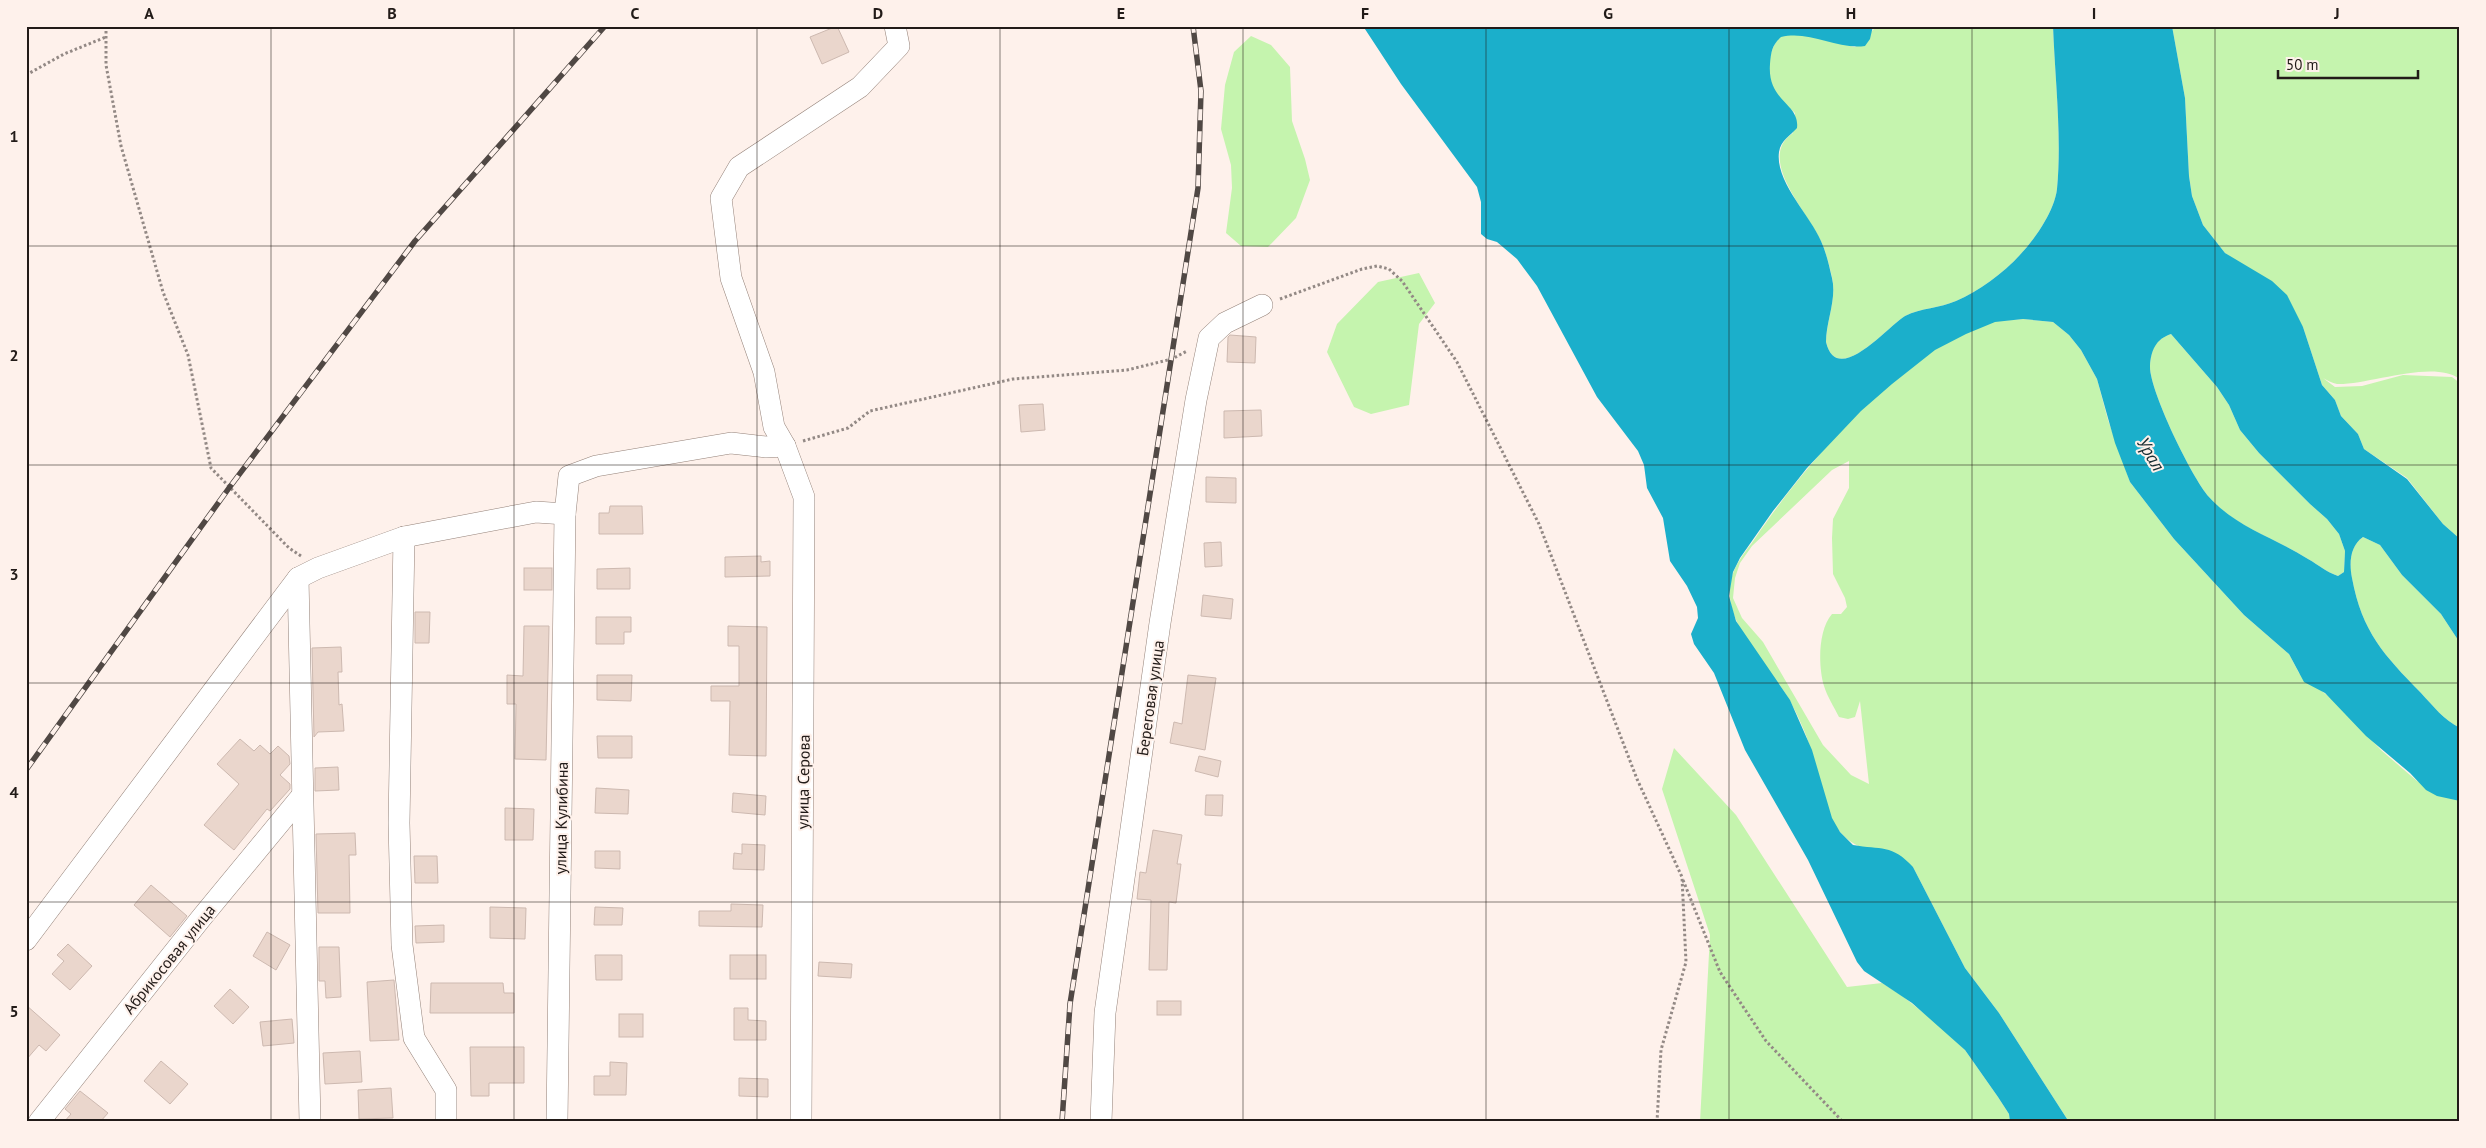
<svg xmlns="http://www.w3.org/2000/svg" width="2486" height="1148" font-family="'PT Sans',sans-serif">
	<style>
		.green { fill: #c5f4ae; fill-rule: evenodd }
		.water { fill: #1bafcb; fill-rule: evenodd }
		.building { fill: #ead6cc; stroke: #cdb9b0 }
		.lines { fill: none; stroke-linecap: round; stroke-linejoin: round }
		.minor-casing { stroke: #948279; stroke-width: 22 }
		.path { stroke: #938985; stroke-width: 3; stroke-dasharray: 2.5 2.5; stroke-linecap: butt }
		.minor { stroke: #fff; stroke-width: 21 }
		.rail-casing { stroke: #504844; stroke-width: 5.5 }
		.rail { stroke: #fef1eb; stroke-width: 4; stroke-dasharray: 11; stroke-linecap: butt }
		.grid { fill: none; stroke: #221b18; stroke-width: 1; stroke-opacity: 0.55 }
		.labels { text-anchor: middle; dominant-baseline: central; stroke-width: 4; stroke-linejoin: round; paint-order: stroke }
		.street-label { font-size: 16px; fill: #221b18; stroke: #fef1eb }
		.water-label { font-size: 18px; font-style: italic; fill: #182e33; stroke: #fef1eb }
		.neatline { fill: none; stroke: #221b18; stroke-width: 2 }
		.grid-label { font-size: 16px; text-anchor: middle; font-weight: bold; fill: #221b18 }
	</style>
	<rect width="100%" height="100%" fill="#fef1eb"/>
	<g class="green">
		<path d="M1873,26H2053C2055,78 2062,138 2057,189C2056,199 2050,213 2045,221C2026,255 1991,286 1956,301C1940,308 1921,308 1905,316C1888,326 1837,388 1826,342C1826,321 1837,299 1832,277C1829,265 1826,252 1821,241C1809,214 1755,158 1793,133L1795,113C1789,107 1782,102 1777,96C1765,79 1766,51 1781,36C1806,31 1831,41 1855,47L1874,29Z"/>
		<path d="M2172,26H2460V379C2433,359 2369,385 2337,384C2332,383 2327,380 2323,378L2335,387L2362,386L2403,375L2452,377L2460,383V539L2443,524L2407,478L2364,449L2358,434L2341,416L2335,400L2322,385L2303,327L2242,265L2225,253L2203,225L2192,196L2189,176L2185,98Z"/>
		<path d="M1251,36L1271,45L1290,67L1292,121L1305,159L1310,180L1296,218L1268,247L1241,246L1226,233L1232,188L1231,165L1221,129L1225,85L1234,52Z"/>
		<path d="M1419,273L1435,303L1419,324L1409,405L1371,414L1354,407L1327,352L1337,324L1378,282Z"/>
		<path d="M2023,319L2053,322L2069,335L2081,350L2097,379L2108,420L2130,482L2174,539L2244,615L2289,654L2299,673L2333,700L2382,751L2417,781L2460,801V1122H2069L1999,1013L1965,968L1913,867C1891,858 1855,850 1841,833C1822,811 1820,777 1811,750C1806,733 1798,716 1790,701C1771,667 1726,628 1730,587C1732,566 1745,553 1756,537C1800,472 1868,394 1933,350C1949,340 1979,325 1996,321C2005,320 2015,320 2023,319ZM1849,461V488L1833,519L1832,538L1833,574L1845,598L1847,607L1841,614H1832C1818,630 1818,666 1824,686C1827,696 1834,707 1839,717L1848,719L1855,717L1860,701L1869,784L1851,775L1823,745L1763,642L1742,618L1733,598L1735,578L1740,563L1752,546L1832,470Z"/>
		<path d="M2171,334L2217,387L2229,405L2240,430L2259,453L2310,504L2327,519L2339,534L2345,551L2344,572L2338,576C2326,572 2319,565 2308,559C2274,537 2236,528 2209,497C2192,478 2149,390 2150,366C2151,349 2156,339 2171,334Z"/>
		<path d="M2363,537L2380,545L2402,575L2441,614L2460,643V728C2443,719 2434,707 2421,693C2384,655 2362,632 2352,578C2349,563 2350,546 2363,537Z"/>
		<path d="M1674,748L1736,815L1847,987L1882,983L1901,995L1940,1026L1965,1050L1998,1097L2009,1114L2010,1122H1700L1710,935L1662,789Z"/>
	</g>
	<path class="water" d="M1363,26H1873L1870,39L1865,46C1837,50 1810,30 1781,37C1772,45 1771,52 1770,64C1767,102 1800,103 1797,128C1790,136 1781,140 1779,152C1775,182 1810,215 1821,241C1826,252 1829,265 1832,278C1837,299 1826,321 1826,342C1837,388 1888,326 1905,316C1921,308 1940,308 1956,301C1991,286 2026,255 2045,221C2050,213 2056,199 2057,189C2062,137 2055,79 2053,26H2172L2185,98L2189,176L2192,196L2203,225L2225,253L2272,281L2287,295L2303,327L2322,385L2335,400L2341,416L2358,434L2364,449L2407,479L2443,524L2460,539V643L2441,614L2402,575L2380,545L2363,537C2350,546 2349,563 2352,578C2362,632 2384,655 2421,693C2434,707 2443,719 2460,728V801L2437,796L2426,790L2410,773L2366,736L2325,693L2304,682L2289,654L2244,615L2174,539L2130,482L2115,443L2097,379L2081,350L2069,335L2053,322L2023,319L1995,322L1966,334L1935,350L1892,384L1861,411L1807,468L1773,511L1740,558L1733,572L1729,596L1736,621L1790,700L1812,750L1832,818L1840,832L1853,845C1881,850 1892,844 1913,867L1965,968L1999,1013L2069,1122H2010L2009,1114L1998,1097L1965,1050L1912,1003L1864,971L1857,962L1808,860L1745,750L1714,673L1694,644L1691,634L1698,618L1697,607L1687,586L1670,561L1663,518L1647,488L1644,465L1638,451L1597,397L1537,286L1517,259L1497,242L1487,239L1481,234V202L1477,187L1401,84ZM2171,334L2217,387L2229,405L2240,430L2259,453L2310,504L2327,519L2339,534L2345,551L2344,572L2338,576C2326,572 2319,565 2308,559C2274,537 2237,528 2209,497C2192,478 2149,390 2150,366C2151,350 2156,339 2171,334Z"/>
	<g class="building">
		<path d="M837,26L849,52L822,64L810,37Z"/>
		<path d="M1230,335L1256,337L1255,363L1227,362L1228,337Z"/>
		<path d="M1043,404L1045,430L1021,432L1019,405Z"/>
		<path d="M1261,410L1262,436L1224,438V411Z"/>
		<path d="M1206,477L1236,478V503L1206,502Z"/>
		<path d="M610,506H642L643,534H599V513H609Z"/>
		<path d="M1221,542L1222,566L1205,567L1204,543Z"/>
		<path d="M761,556V562L770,561V576L725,577V557Z"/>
		<rect x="524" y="568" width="28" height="22"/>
		<path d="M630,568V589H597V569Z"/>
		<path d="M1203,595L1233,599L1231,619L1201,616Z"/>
		<path d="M415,612H430L429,643H415Z"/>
		<path d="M596,617H631V632H624V644H596Z"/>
		<path d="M524,626H549L546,760L515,759L516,704H507V675L523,676Z"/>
		<path d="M728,626L767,627L766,756L729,755L730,701H711V686H739V646H728Z"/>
		<path d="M341,647L342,672H338L339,705L342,704L344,731L318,732L314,737L312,648Z"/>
		<path d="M597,675H632L631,701L597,700Z"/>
		<path d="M1188,675L1216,678L1205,750L1170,743L1174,722L1182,724Z"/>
		<path d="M597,736H632V758H598Z"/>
		<path d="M240,739L254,751L260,745L270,754L278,746L289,756L290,764L280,775L290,784V789L270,811L267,809L234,850L204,825L239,784L217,764Z"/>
		<path d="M1199,756L1221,761L1218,777L1195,771Z"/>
		<path d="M338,767L339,790L315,791V768Z"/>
		<path d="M596,788L629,790L628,814L595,813Z"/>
		<path d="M733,793L766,796L765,815L732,812Z"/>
		<path d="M1206,795H1223L1222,816L1205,815Z"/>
		<path d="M505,808L534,809L533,840H505Z"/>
		<path d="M1153,830L1182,835L1177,864H1181L1176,903L1169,902L1167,970H1149L1151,900L1137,899L1140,872L1146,873Z"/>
		<path d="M355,833L356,855H349L350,913H318L316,834Z"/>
		<path d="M742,844L765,845L764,870L733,869L734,853L742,854Z"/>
		<path d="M595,851H620V869L595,868Z"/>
		<path d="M414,856H437L438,883H415Z"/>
		<path d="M151,885L187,916L170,937L134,905Z"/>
		<path d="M731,904L763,905L762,927L699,926V911H731Z"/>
		<path d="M490,907L526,908L525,939L490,938Z"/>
		<path d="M595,907L623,908L622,925H594Z"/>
		<path d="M444,925V942L416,943L415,926Z"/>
		<path d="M267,932L290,945L276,970L253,956Z"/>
		<path d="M68,944L92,966L70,990L52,974L64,961L57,955Z"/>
		<path d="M319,947H339L341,997L326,998L325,981H319Z"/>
		<path d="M595,955H622V980H596Z"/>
		<rect x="730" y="955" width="36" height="24"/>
		<path d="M819,962L852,964L851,978L818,976Z"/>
		<path d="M394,980L399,1040L370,1041L367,982Z"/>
		<path d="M431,983H503L504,993H514V1013H430Z"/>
		<path d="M230,989L249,1007L233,1024L214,1006Z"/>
		<rect x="1157" y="1001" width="24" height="14"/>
		<path d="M26,1005L60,1035L46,1051L39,1045L26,1060Z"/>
		<path d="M734,1008H748V1020L766,1021V1040H734Z"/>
		<rect x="619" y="1014" width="24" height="23"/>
		<path d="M292,1019L294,1043L263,1046L260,1022Z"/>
		<path d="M470,1047H524V1083H489V1096H471Z"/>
		<path d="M360,1051L362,1082L325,1084L323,1053Z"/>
		<path d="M161,1061L188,1084L170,1104L144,1081Z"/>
		<path d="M610,1062L627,1063L626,1095H594V1076H610Z"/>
		<path d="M739,1078L768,1079V1097L739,1096Z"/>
		<path d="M391,1088L393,1118L359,1119L358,1090Z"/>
		<path d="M80,1091L108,1113L100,1122H64L71,1114L65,1109Z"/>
	</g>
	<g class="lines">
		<defs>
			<g id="minor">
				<path d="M404,537L399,823L402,945L414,1038L446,1090V1122"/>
				<path d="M298,578L310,1122"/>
				<path d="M26,940L298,578L318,568L404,537L536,512L565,514L569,476L596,466L731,443L766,447L785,446"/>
				<path d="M39,1122L202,917L301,797"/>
				<path d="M557,1122L565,514"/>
				<path d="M801,1122L804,497L785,446L774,427L764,372L731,278L721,198L739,167L860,87L899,46L895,26"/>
				<path d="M1101,1122L1105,1013L1160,623L1196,400L1209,338L1225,323L1262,305"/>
			</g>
		</defs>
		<use href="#minor" class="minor-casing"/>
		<g class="path">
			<path d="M106,26V65L121,146L163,292L188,355L211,468L289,548L301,556"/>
			<path d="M26,75L64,54L106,37"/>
			<path d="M1280,299L1362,269L1377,266L1389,269L1402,281L1457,362L1539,524L1637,779L1682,877L1686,962L1661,1050L1657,1122"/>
			<path d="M803,441L848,428L870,411L1013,379L1127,370L1172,359L1187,351"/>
			<path d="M1683,880L1720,972L1766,1041L1843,1122"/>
		</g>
		<use href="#minor" class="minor"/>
		<defs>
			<g id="rail">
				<path d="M26,770L229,488L415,241L605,26"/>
				<path d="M1062,1122L1070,1004L1198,188L1201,91L1193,26"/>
			</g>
		</defs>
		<use href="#rail" class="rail-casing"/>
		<use href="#rail" class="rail"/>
	</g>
	<path class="grid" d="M271,26V1122M514,26V1122M757,26V1122M1000,26V1122M1243,26V1122M1486,26V1122M1729,26V1122M1972,26V1122M2215,26V1122M26,246H2460M26,465H2460M26,683H2460M26,902H2460"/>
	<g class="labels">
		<g class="street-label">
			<text transform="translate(1150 698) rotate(-82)">Береговая улица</text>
			<text transform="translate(803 782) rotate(-89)">улица Серова</text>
			<text transform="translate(561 818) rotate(-89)">улица Кулибина</text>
			<text transform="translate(169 959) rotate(-51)">Абрикосовая улица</text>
		</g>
		<g class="water-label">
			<text transform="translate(2151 454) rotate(59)">Урал</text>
		</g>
	</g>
	<rect width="2486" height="1148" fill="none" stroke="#fef1eb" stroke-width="55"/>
	<path d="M2278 70v8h140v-8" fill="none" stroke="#221b18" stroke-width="2.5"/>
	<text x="2286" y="70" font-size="15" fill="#221b18" stroke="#fef1eb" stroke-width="4" paint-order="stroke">50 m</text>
	<rect x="28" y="28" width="2430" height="1092" class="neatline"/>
	<g class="grid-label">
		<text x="149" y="19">A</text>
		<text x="392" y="19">B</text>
		<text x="635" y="19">C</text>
		<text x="878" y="19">D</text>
		<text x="1121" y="19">E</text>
		<text x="1365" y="19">F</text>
		<text x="1608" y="19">G</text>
		<text x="1851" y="19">H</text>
		<text x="2094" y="19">I</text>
		<text x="2337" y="19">J</text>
		<text x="14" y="142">1</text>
		<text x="14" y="361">2</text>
		<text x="14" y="580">3</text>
		<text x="14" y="798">4</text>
		<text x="14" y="1017">5</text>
	</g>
</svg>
